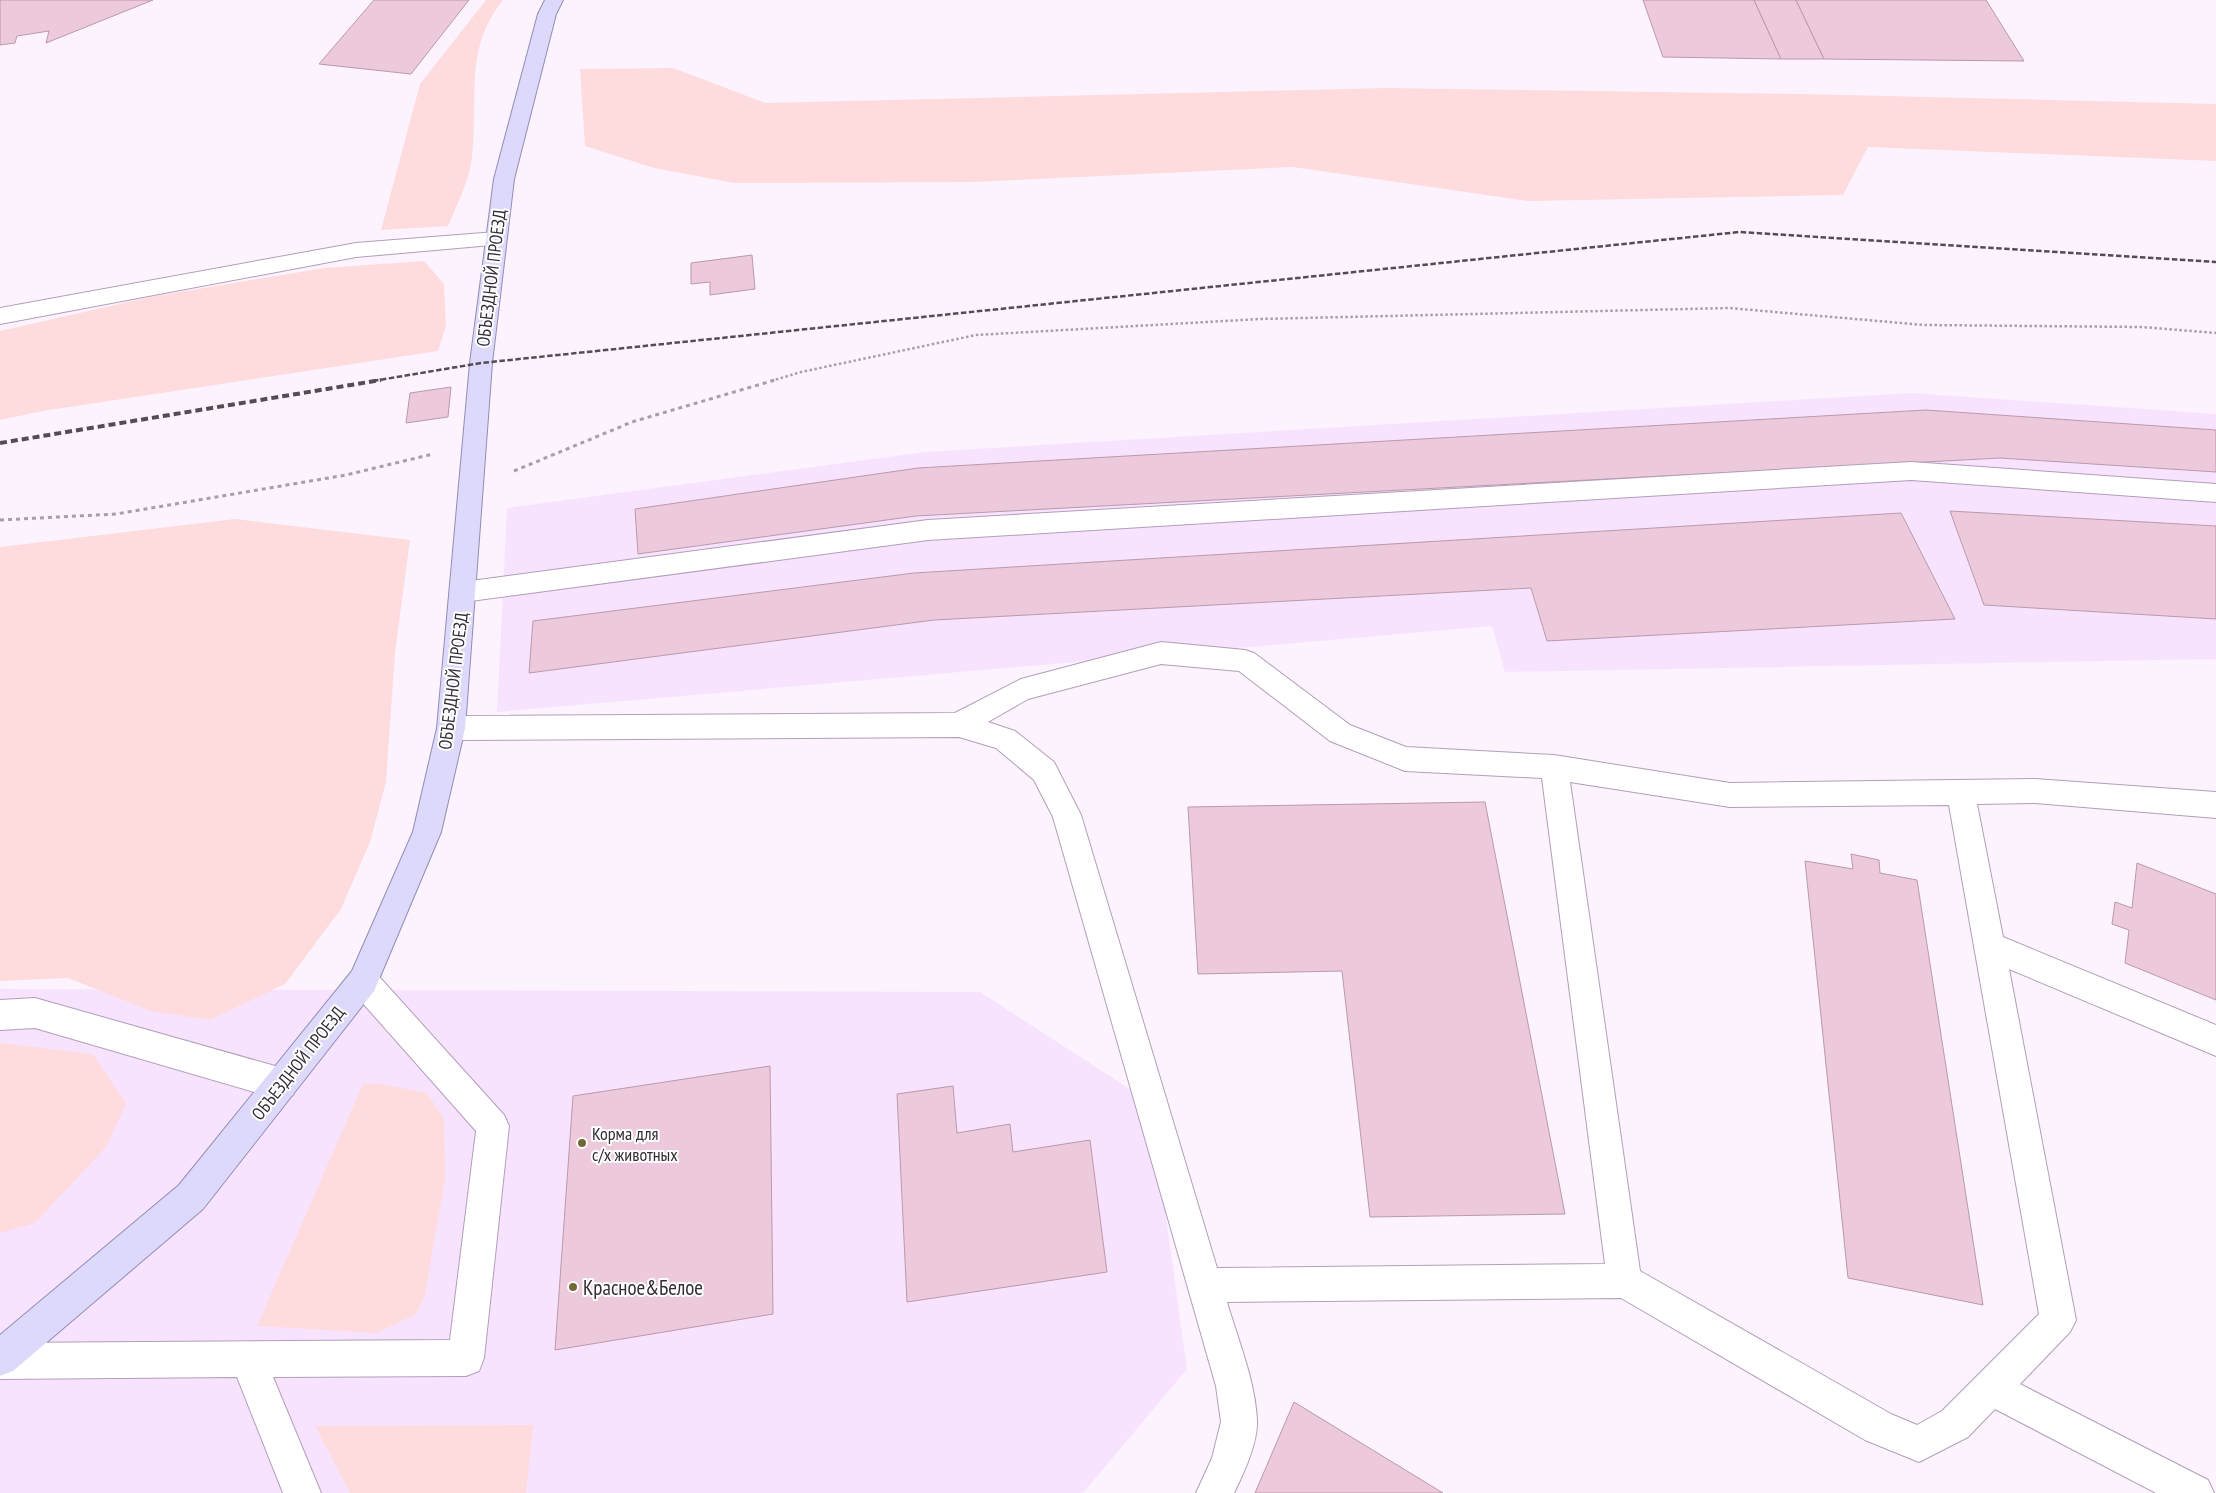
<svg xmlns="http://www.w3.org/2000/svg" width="2216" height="1493" font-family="'PT Sans Narrow',sans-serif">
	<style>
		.built { fill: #f8e3ff }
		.green { fill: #fedcde }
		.building { fill: #ecc9db; stroke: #ba99aa }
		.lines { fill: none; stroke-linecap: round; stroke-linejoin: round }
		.minor-casing { stroke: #b29eb9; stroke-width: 2 }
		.major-casing { stroke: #938cb4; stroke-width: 2 }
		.path-far1 { stroke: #a79eaa; stroke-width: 2.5; stroke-dasharray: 2.5 2.5; stroke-linecap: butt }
		.path { stroke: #a79eaa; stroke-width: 3; stroke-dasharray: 4 4; stroke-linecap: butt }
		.minor { fill: #fff; fill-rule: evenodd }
		.major { fill: #ddd9fa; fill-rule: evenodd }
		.rail-far1 { stroke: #534b56; stroke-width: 2.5; stroke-dasharray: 5.5 2.5; stroke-linecap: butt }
		.rail { stroke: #534b56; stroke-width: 4; stroke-dasharray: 7 4; stroke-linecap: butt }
		.poi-dot { fill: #736835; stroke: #fff; stroke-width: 2 }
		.labels { text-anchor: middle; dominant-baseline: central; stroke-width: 4; stroke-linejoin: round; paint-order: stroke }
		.street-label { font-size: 18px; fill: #342c37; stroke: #fff }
		.poi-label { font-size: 18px; fill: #342c37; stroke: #fff; text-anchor: start }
		.near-poi-label { font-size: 21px; fill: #342c37; stroke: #fff; text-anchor: start }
	</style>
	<rect width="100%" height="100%" fill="#fcf3ff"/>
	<g class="built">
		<path d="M1911,393L2216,414V659L1505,672L1492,626L497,712L507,508L925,452Z"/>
		<path d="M0,989L980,992L1150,1102L1187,1369L1083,1493H0Z"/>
	</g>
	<g class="green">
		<path d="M486,0H503C463,50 479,99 472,158C469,180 457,205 448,226L381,230L420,84Z"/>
		<path d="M673,68L765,103L1386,88L1802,94L2216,104V161L1868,147L1843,195L1528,201L1293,167L973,182L734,183L654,168L585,146L580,69Z"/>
		<path d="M424,261L444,284L446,326L438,351L43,411L0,420V331L150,297L324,268Z"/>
		<path d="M235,519L410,540L395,653L386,782L370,842L341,909L285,984L210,1020L151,1011L68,978L0,981V547Z"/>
		<path d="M0,1043L93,1054L126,1104L106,1147L35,1223L0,1233Z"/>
		<path d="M363,1084H381L427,1093L444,1119L445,1179L425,1295L416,1314L377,1333L257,1326Z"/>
		<path d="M533,1425L526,1493H350L315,1426Z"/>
	</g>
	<g class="building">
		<path d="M0,0H153L46,43L49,31L17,36L15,43L0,45Z"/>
		<path d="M374,0H469L411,74L319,64Z"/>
		<path d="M1643,0H1754L1781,59L1663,57Z"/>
		<path d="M1754,0H1796L1824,59H1781Z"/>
		<path d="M1796,0H1986L2024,61L1824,59Z"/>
		<path d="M752,255L755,289L710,295V282L691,284V263Z"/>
		<path d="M451,387L448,417L406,423L410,393Z"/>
		<path d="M1926,410L2216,430V472L2000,458L916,516L638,554L635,509L918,468Z"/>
		<path d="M1950,511L2216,526V619L1984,605Z"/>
		<path d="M1901,513L1955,619L1547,641L1531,588L934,620L529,673L533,621L914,573Z"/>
		<path d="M1485,802L1565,1214L1370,1217L1342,971L1198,974L1188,807Z"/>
		<path d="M1851,854L1879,860L1880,873L1917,880L1983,1305L1848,1278L1805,861L1853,869Z"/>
		<path d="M2137,863L2216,894V1000L2125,963L2129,930L2112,924L2115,902L2132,908Z"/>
		<path d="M770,1066L773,1314L555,1350L573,1096Z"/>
		<path d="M953,1086L957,1133L1010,1124L1013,1152L1090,1140L1107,1272L907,1302L897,1094Z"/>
		<path d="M1294,1402L1443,1493H1255Z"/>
	</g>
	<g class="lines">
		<defs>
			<g id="minor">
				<path d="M496,232L503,234L506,239L503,244L356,257L0,324V308L356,243Z"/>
				<path d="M1911,462L2216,484V502L1911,480L928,540L463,602L454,599L450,592L454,585L463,582L928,520Z"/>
				<path d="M1161,642L1245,650L1254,653L1350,725L1406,747L1554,755L1730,783L2035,779L2216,792V818L2035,803L1977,804L2003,937L2216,1025V1056L2009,969L2076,1320L2070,1332L2020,1384L2208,1480L2214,1493H2156L1995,1409L1968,1437L1919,1462L1865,1440L1621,1298L1227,1302C1238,1340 1255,1380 1257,1420C1258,1443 1244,1473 1234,1493H1196L1212,1458L1221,1422L1216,1386L1053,817L1034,780L996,748L959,737L451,740L441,736L437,728L441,720L451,716L955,713L1021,679ZM1161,664L1239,671L1330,741L1405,771L1542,778L1605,1264L1217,1268L1081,815L1054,762L1015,731L988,722L1028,699ZM1570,782L1730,807L1949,805L2039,1314L1942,1411L1917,1425L1891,1414L1640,1271Z"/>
				<path d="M363,966L374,971L504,1115L509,1126L484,1358L479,1371L466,1376L273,1377L321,1493H283L237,1377L0,1379V1343L450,1340L476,1131L352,991L348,981L352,971Z"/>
				<path d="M35,998L282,1068L293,1073L298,1084L293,1095L282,1100L35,1028L0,1030V1000Z"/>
			</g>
			<path id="major" d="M545,0H563L556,14L514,179L492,363L465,728L441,832L374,991L203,1209L13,1371L0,1376V1335L179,1185L352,971L413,832L437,728L470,363L494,179L538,14Z"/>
		</defs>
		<use href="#minor" class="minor-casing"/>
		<use href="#major" class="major-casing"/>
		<path class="path-far1" d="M771,381L801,372L976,335L1260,319L1729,308L1924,325L2142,327L2216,333"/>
		<g class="path">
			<path d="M514,471L632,422L775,380"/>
			<path d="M0,520L116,514L346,475L433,454"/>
		</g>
		<use href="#minor" class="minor"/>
		<use href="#major" class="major"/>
		<path class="rail-far1" d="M373,381L481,363L1739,232L2216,262"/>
		<path class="rail" d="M0,443L381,380"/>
	</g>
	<g class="poi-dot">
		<circle cx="582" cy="1143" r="5"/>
		<circle cx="573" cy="1287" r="5"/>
	</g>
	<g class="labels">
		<g class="street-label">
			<text transform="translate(491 278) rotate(-83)">ОБЪЕЗДНОЙ ПРОЕЗД</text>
			<text transform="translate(453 681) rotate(-83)">ОБЪЕЗДНОЙ ПРОЕЗД</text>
			<text transform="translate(298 1063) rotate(-52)">ОБЪЕЗДНОЙ ПРОЕЗД</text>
		</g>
		<g class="poi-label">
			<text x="592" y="1133">Корма для<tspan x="592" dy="21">с/х животных</tspan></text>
		</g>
		<g class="near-poi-label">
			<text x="583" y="1287">Красное&amp;Белое</text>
		</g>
	</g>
</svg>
